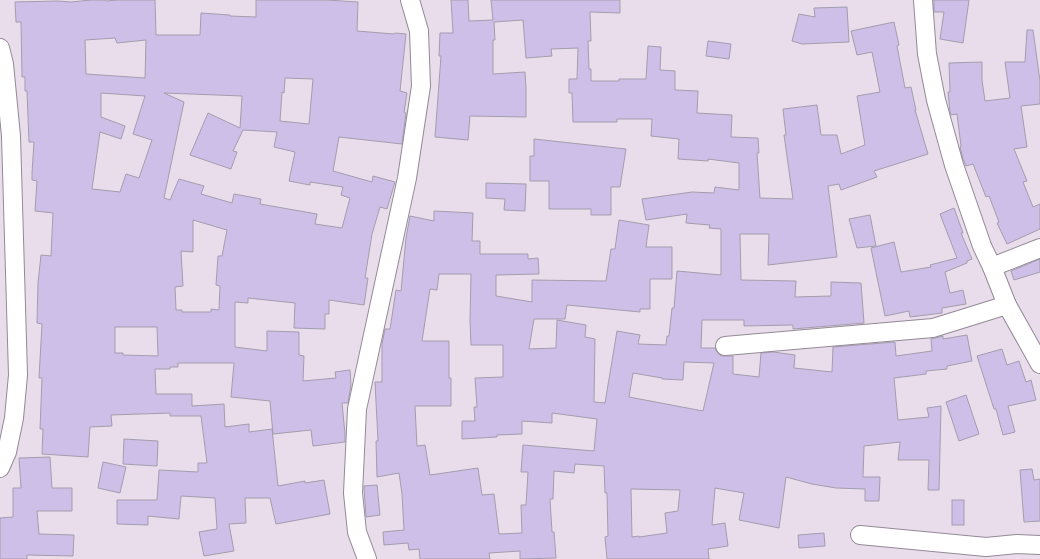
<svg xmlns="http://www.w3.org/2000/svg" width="1040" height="559" font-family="Montserrat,sans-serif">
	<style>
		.building { fill: #cebfe8; stroke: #a39dad; fill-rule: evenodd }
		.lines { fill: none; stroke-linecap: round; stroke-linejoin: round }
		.minor-casing { stroke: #948997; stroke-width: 20 }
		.minor { stroke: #fff; stroke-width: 18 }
	</style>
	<rect width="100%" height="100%" fill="#e9ddec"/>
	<g class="building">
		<path d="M91,0H105L106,1L118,0H155L156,35H200L201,13L230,15V16L256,17V0H327L358,2L357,31L394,34L395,33L406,34L400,91L407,93L404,112L406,113L402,144L339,137L333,171L372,182L373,176L395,182L387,209L380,207L372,234L365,278H368L364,305L329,300V314H325V329L294,328L295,303L248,298V303L235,302V347L267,351V331L299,332V355L304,356L303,381L336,378L335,372L350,370L351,385L348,403H342L345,434V442L313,446L311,430L273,434L270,401L231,397L234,363H178V367H170V369H155L156,394H192V406L224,404L225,427L249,424V432L272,429L278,486L305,481V483L324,480L330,514L276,524L270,498H245L246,523L229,524L234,551L204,556L199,532L217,529L215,498L181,496L179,519L148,516V525L117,524V500H157L159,470L198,472V463H207L201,416H170V413L111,415L112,426L90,427L88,457L42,454L43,429H40L42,378H39L42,324L37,323L38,283L41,255L51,256L53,213L35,211L37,181L32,180V173L34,142H29L27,91H25V77H22L21,22H16L15,2L58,1L71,2ZM115,38L117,43L146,40L145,78L86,74L85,40ZM285,78L313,79L309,124L280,121L282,92L284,93ZM101,93L145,96L133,134L152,140L139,178L126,174L120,192L92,189L100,132L121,139L125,126L101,117ZM164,93L242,96L240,128L208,113L190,155L231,169L237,152L233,151L243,130L277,132L274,147L295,152L289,181L310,185V182L343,187L341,195L350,198L342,228L315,224L317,214L260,204L261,199L234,194L232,203L201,194L204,186L179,179L170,200L164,198L184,102ZM193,220L227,230L222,256H218L216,285L220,286L219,310L211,309V312H182V310H176L175,287L183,286L181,251L193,252ZM115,327H157L158,356L123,355V353H115Z"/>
		<path d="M451,0H468L469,21L493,20L491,0H620V13L590,12L591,41H588L589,69H591V81H619V79H646L648,46L661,47L660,70L675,71V90L698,91L697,113L732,115L731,137L758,138L759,153H757L760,198L793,199L784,135H786L783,109L817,105L821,135H837L841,154L865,145L857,96L880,92L872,52L857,55L851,31L894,22L899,45L897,46L905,88L911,87L916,110H915L928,154L874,171L877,177L841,190L839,184L828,186L837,257L768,265L769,234H740L741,280L796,281L795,297L831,296V282L861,283L864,323L793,329V325L744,326V320H702L701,348H715L717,352L721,356H733V374L759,377L761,353L773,352L795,355L794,368L832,372L833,347L895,342L896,356L932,351L931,339L943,336V339L967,335L972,361L947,366V369L926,371V374L894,378L898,420L929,417L927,408L941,406L939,490H928L929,460H898L900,442L864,446L863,477H880L879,501H865V489L836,488L812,484L786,477L779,528L739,520L744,493L715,488L712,525L725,523L728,546L708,549L709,559H607L605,537L608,536L607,493H605L604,466L575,464L574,473L554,471L553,499H550L552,532H554L556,558L520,559V551L489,553L490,559H420L419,549L409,550L408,543L384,545L383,532L404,530L402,494L399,473L377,477L376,441H378L375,382H382V344L385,329H390L396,290L401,291L406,238L410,216L434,221V211L473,213L472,241H480V254H528V259L538,258L539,274L496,275V296L532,302V280L606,281L611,249H615L619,220L649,225L646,247H672V279H650V309H640V312L567,305L565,319H534L529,349L556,348L557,320L586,325L585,337L595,339L594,402L605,403L617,331L640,335L638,344L666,345L667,336H669L672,308H674L677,271L721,275V229L709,228L710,225L686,223L687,214L646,220L642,199L692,192L714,193L715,187L739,190V163L708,159V161L678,159L679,139L651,136L652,119H617V122H573L572,93H569V79H577L578,48L551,49L552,56L526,58L523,20L494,22L495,40H493V74L525,72L526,88V117L470,116L468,140L435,137L441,56H439L440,33H453ZM439,274H471L470,321L471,345H503V377L475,378L477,407H474L475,421H462V439L497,437V435L522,434V421L552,423V413L597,419L594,451L523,445L521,472H528L526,505H521L522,533L499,534L494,494L482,495L478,468L430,475L425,445L417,446L415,406H451V378H449V341H422L430,289L437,290ZM684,362L714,363L703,411L629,397L633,373L662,378V379L683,380ZM631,489L680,490L678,511L665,513L667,533L639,537V536L632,537Z"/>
		<path d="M934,0H969L963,43L940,39L944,12H934Z"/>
		<path d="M847,7L849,42L802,44L792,41L799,14L815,17L814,8Z"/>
		<path d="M1027,30H1033L1040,81V104L1021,106L1027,147L1014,149L1027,181L1023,182L1033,207L1040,204V229L1007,244L997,223L999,222L989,196L986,197L973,164L966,166L963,159L960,147L961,146L957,114L951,115L950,112L948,92H950L949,63L982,62V80L985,101L1010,98L1005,62H1025Z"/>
		<path d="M708,41L731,44L729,59L706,56Z"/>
		<path d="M534,139L626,149L620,187H611V215H591V209H549V181H530V156H534Z"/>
		<path d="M486,183L526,184L525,211L504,210L505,199L486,198Z"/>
		<path d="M954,208L963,233H961L972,259L967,261V263L945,272L950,293L963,290L966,304L942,308V313L910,317L909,311L885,316L871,248L894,242L901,272L931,267L930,265L957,258L940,214Z"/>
		<path d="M870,215L876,246L857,248L849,219Z"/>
		<path d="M1040,259V272L1014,280L1011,271Z"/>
		<path d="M1002,349L1007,365L1019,361L1026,382L1031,380L1036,400L1008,406L1015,432L1003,435L996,409H994L977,356Z"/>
		<path d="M966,395L979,434L959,441L946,402Z"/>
		<path d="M124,439L158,441L157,466L123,464Z"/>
		<path d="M50,457L52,488H72V511H37L39,534L74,535L73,556L27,555V559H0V518L13,517V488H21L19,458Z"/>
		<path d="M103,462L126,467L120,493L98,488Z"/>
		<path d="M1032,469L1034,480L1040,479V521L1024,522L1020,470Z"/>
		<path d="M377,485L380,515L366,517L364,486Z"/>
		<rect x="952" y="500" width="12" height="25"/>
		<path d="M824,533L825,546L799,548L798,535Z"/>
	</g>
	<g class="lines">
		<defs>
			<g id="minor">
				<path d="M923,0L927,54L936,100L954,165L982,246L992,267L1007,305L1040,364"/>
				<path d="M0,48L4,64L11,136L18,375L14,418L7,452L0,468"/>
				<path d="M992,267L1040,248"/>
				<path d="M725,346L933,328L1007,305"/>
				<path d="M860,535L986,547L1017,544L1040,545"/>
				<path d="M367,559L357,532L353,493L357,409L407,178L421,86L419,31L410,0"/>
			</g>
		</defs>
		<use href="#minor" class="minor-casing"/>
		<use href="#minor" class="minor"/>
	</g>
</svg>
